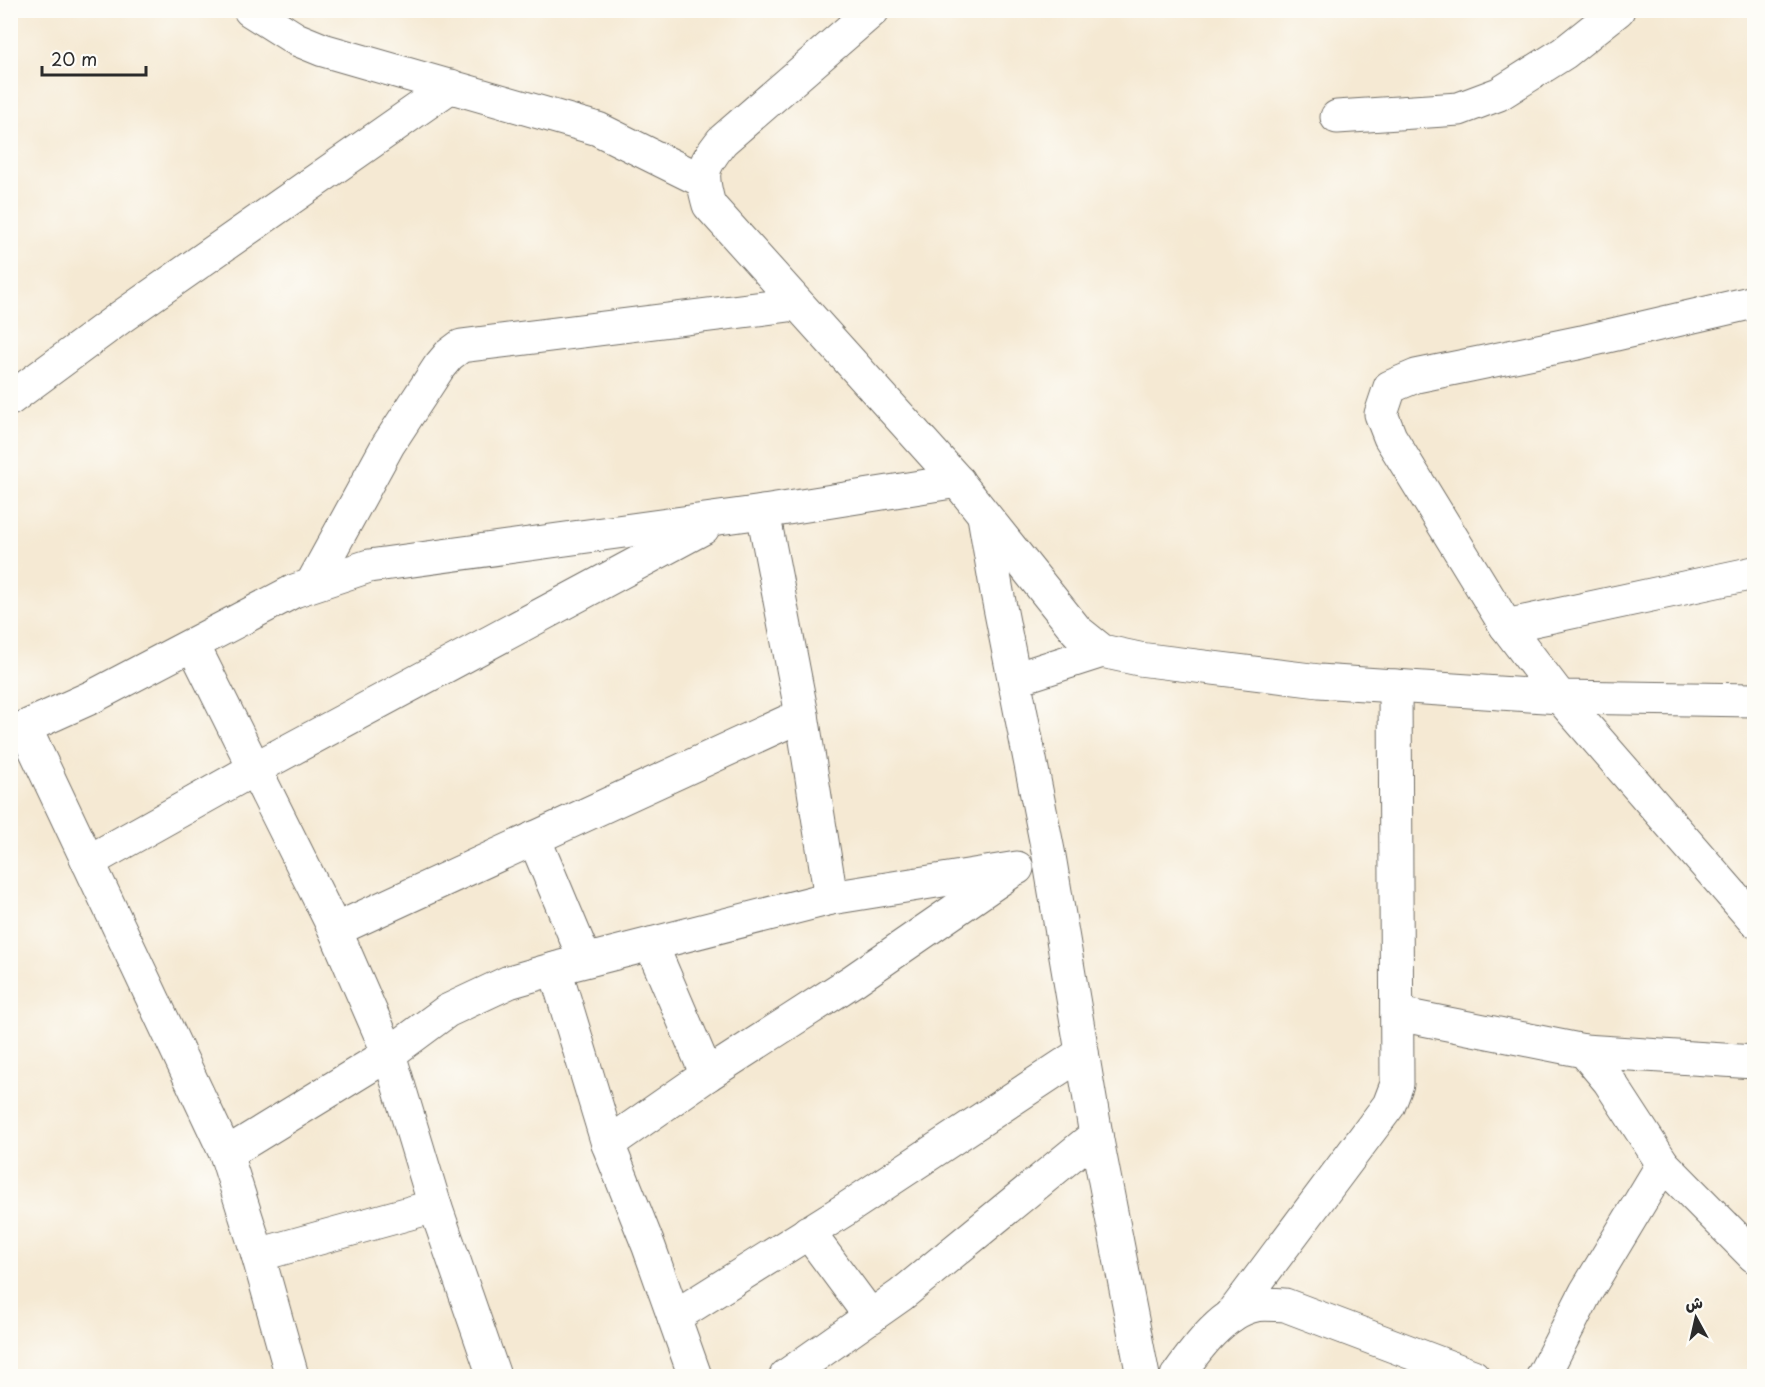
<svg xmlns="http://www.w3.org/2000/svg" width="1765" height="1387" font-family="'Playpen Sans','Playpen Sans Arabic',sans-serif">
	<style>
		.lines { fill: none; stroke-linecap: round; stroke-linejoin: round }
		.street-casing { stroke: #726e66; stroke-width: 35 }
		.street { stroke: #fff; stroke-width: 33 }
	</style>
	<rect width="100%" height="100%" fill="#fdfcf7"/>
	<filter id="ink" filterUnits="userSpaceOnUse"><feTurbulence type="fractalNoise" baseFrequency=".0167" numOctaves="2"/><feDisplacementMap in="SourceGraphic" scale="12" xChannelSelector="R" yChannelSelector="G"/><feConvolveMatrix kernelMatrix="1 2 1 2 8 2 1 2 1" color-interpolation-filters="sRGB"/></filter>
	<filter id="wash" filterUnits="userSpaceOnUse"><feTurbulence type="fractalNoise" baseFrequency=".008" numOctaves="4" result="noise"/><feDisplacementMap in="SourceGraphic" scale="24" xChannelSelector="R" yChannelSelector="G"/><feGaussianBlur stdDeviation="1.35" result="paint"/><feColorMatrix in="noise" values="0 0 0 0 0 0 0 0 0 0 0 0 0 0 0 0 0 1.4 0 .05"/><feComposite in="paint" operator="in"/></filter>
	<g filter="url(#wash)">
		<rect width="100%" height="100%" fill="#f5e9d3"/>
	</g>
	<g filter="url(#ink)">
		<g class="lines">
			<defs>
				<g id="street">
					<path d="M250,10L296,39L323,50L598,129L703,181"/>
					<path d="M873,10L722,141C701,168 700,172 709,205L954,477L1077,631L1102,651L1139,659L1319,681L1560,697L1754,700"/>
					<path d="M1337,117L1459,109L1499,94L1564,53L1618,10"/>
					<path d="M1754,302L1582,342L1416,376L1390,387L1381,414L1390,437L1506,626L1560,697L1754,920"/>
					<path d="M10,399L121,317L451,86"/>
					<path d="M763,512L802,715L831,898"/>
					<path d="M312,584L388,445L439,367L449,355L461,346L797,304"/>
					<path d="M1506,626L1754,573"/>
					<path d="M193,645L335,930L389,1054L435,1206L494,1376"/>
					<path d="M1015,679L1102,651"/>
					<path d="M25,728L226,1154L258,1255L292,1376"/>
					<path d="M10,734L92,697L294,591L369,566L763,512L958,481"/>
					<path d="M534,838L585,960"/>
					<path d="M88,862L254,769L703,528"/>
					<path d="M335,930L802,715"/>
					<path d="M651,944L707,1075"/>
					<path d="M555,969L608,1144L649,1247L695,1376"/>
					<path d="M1398,1014L1584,1051L1609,1081L1663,1164L1754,1256"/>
					<path d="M1584,1051L1754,1062"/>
					<path d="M1096,1135L1143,1376"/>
					<path d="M608,1144L707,1075L854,980L1009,873"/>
					<path d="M226,1154L389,1054L447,1011L509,982L561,967L831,898L1017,868"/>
					<path d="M808,1232L871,1317"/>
					<path d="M258,1255L435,1206"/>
					<path d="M1231,1316L1389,1105L1397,1084L1395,686"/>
					<path d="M674,1317L846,1209L1082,1053"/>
					<path d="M786,1376L901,1295L1096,1135L1049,856L997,592L984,516"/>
					<path d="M1177,1376C1195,1351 1223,1311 1256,1305C1265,1303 1276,1305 1285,1305L1473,1376"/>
					<path d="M1543,1376L1586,1292L1663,1164"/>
				</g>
			</defs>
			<use href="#street" class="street-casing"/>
			<use href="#street" class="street"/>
		</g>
	</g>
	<rect width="1765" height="1387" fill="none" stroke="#fdfcf7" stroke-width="36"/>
	<g transform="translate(1696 1318) rotate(352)" stroke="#fdfcf7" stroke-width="4.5" paint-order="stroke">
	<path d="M0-4.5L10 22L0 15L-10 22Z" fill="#2b2b2b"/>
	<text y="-9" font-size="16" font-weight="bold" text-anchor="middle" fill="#2b2b2b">ش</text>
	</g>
	<path d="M42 66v9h104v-9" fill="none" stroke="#2b2b2b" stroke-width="3"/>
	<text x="51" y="66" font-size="18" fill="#2b2b2b" stroke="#fdfcf7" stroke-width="4.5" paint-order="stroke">20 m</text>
</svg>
